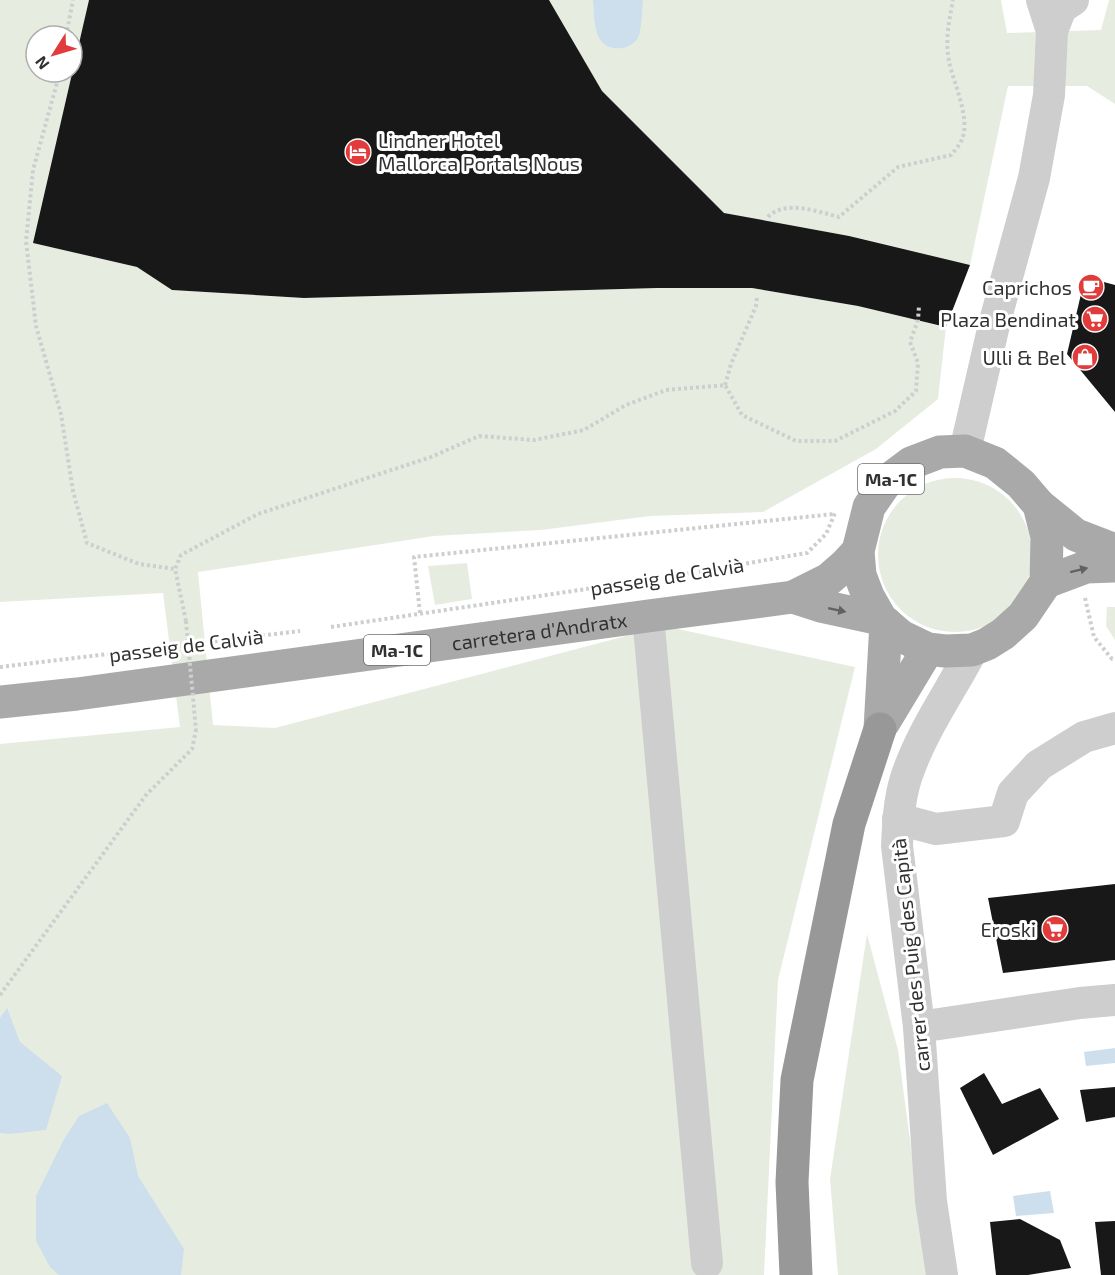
<svg xmlns="http://www.w3.org/2000/svg" width="1115" height="1275" font-family="'Exo 2',sans-serif">
	<style>
		.green { fill: #e6ede0; fill-rule: evenodd }
		.water { fill: #cddeec }
		.building { fill: #181818 }
		.lines { fill: none; stroke-linecap: round; stroke-linejoin: round }
		.path { stroke: #cecece; stroke-width: 4; stroke-dasharray: 3 3; stroke-linecap: butt }
		.minor { stroke: #cecece; stroke-width: 32 }
		.major { stroke: #a9a9a9; stroke-width: 33 }
		.highway { stroke: #989898; stroke-width: 33 }
		.path-bridge { stroke: #cecece; stroke-width: 4; stroke-dasharray: 3 3; stroke-linecap: butt }
		.oneway { fill: #616161 }
		.labels { text-anchor: middle; dominant-baseline: central; stroke-width: 6; stroke-linejoin: round; paint-order: stroke }
		.shield { fill: #fff; stroke: #6f6f6f; stroke-width: 1.5 }
		.shield-label { font-size: 18px; font-weight: bold; fill: #313131 }
		.poi-label { font-size: 20px; fill: #313131; stroke: #fff; text-anchor: end }
		.street-label { font-size: 20px; fill: #313131; stroke: #fff }
	</style>
	<rect width="100%" height="100%" fill="#fff"/>
	<g class="green">
		<path d="M0,0H89L34,243L137,267L172,290L304,298L657,288H752L858,306L946,327L938,399L876,449L763,512L650,516L541,530L434,536L198,572L213,725L275,728L664,626L855,667L778,980L764,1275H0V744L180,727L163,593L0,602ZM36,36H72V72H36Z"/>
		<path d="M549,0H1001L1007,33L1101,30L1109,0H1115V104L1087,86H1008L970,265L724,213L602,91Z"/>
		<circle cx="955" cy="555" r="77"/>
		<path d="M467,563L472,599L435,605L428,566Z"/>
		<path d="M1107,607H1115V640L1106,626Z"/>
		<path d="M867,934L898,1050L928,1275H838L830,1179Z"/>
	</g>
	<g class="water">
		<path d="M593,0H643C642,9 642,30 638,38C635,43 628,47 623,48C592,52 595,21 593,0Z"/>
		<path d="M7,1008L20,1042L62,1076L46,1130L10,1134L0,1133V1018Z"/>
		<path d="M1115,1048V1063L1086,1066L1084,1052Z"/>
		<path d="M107,1103L130,1138L138,1176L184,1249L181,1275H59L50,1267L36,1241V1196L63,1141L79,1116Z"/>
		<path d="M1050,1191L1054,1213L1016,1216L1013,1196Z"/>
	</g>
	<g class="building">
		<path d="M89,0H549L602,91L724,213L849,236L970,265L946,327L858,306L752,288H657L304,298L172,290L137,267L33,243Z"/>
		<path d="M1085,277L1115,285V412L1067,354Z"/>
		<path d="M1115,884V960L1003,973L988,898Z"/>
		<path d="M984,1073L1002,1104L1040,1088L1059,1119L993,1155L960,1088Z"/>
		<path d="M1115,1087V1117L1086,1122L1080,1090Z"/>
		<path d="M1020,1219L1060,1240L1071,1268L1028,1275H996L990,1222Z"/>
		<path d="M1115,1221V1275H1101L1095,1222Z"/>
	</g>
	<g class="lines">
		<g class="path">
			<path d="M66,36L73,0"/>
			<path d="M60,72L33,170L26,241L36,326L61,414L73,491L87,543L139,564L175,569"/>
			<path d="M768,217C785,199 819,212 839,217L898,167L951,155C955,150 960,145 962,139C971,119 953,82 949,61C945,40 949,21 953,0"/>
			<path d="M725,385L731,364L756,306L757,298"/>
			<path d="M1085,598L1094,637L1112,659H1115"/>
			<path d="M420,613L414,557L834,514"/>
			<path d="M186,621L175,569L181,555L258,514L431,457L479,436L534,440L584,430L626,405L666,390L725,385L742,415L796,441H835L895,411L916,391L918,363L910,342L918,320L919,306"/>
			<path d="M331,627L667,577L807,553L826,534L835,513"/>
			<path d="M0,667L300,631"/>
			<path d="M0,995L146,795L192,749L196,730"/>
		</g>
		<g class="minor">
			<path d="M1052,31L1061,8L1073,0"/>
			<path d="M965,451L994,325L1034,178L1049,95L1052,31L1042,0"/>
			<path d="M648,616L707,1263"/>
			<path d="M898,819L936,829L1004,821L1013,793L1039,765L1084,737L1115,728"/>
			<path d="M919,1027L1080,1003L1115,1000"/>
			<path d="M942,1275L931,1201L919,1027L897,846C898,824 899,800 906,778C921,732 950,692 972,650"/>
		</g>
		<g class="major">
			<path d="M965,451L995,463L1021,484L1039,505L1047,537L1046,582L1023,616L1003,634L987,644L972,650L945,651L928,649L901,636L881,619L868,596L860,575L858,551L869,507L887,481L911,463L940,452Z"/>
			<path d="M1039,505L1076,535L1115,550"/>
			<path d="M1046,582L1086,567L1115,566"/>
			<path d="M793,597L821,606L881,619"/>
			<path id="s1" d="M0,702L77,694L648,616L793,597L829,579L845,565L858,551"/>
			<path d="M884,722L928,649"/>
			<path d="M880,729L886,623"/>
		</g>
		<path class="highway" d="M796,1275L792,1182L797,1080L849,824L880,729"/>
		<path class="path-bridge" d="M186,621L196,730"/>
	</g>
	<defs><path id="oneway-solid" d="M-6-.8H1V-3.2L6.5 0L1 3.2V.8H-6Z" transform="scale(1.5)"/></defs>
	<g class="oneway">
		<use href="#oneway-solid" transform="translate(1079 570) rotate(-14)"/>
		<use href="#oneway-solid" transform="translate(837 610) rotate(12)"/>
	</g>
	<defs>
		<symbol id="hotel-disc" viewBox="-11 -11 22 22"><circle r="9.5" fill="#e13b3b" stroke="#fff"/><path d="M-6-4.5h1.5V1H6V5H4.5V3h-9V5H-6ZM-4 0a1.8 1.8 0 1 1 3.6 0ZM.5 0V-2.5h3Q6-2.5 6 0Z" fill="#fff"/></symbol>
		<symbol id="cafe-disc" viewBox="-11 -11 22 22"><circle r="9.5" fill="#e13b3b" stroke="#fff"/><path d="M-5.5-4.5H6V0H3Q3 3.5 0 3.5H-2.5Q-5.5 3.5-5.5 0ZM3-3.2v2h1.7v-2ZM-6 4.5H4V6H-6Z" fill="#fff"/></symbol>
		<symbol id="supermarket-disc" viewBox="-11 -11 22 22"><circle r="9.5" fill="#e13b3b" stroke="#fff"/><path d="M-6-5.5h2.5l.6 2H6L4.5 2H-2.5L-4.4-4H-6ZM-1.5 3.2a1.3 1.3 0 1 0 .1 0ZM3 3.2a1.3 1.3 0 1 0 .1 0Z" fill="#fff"/></symbol>
		<symbol id="shop-disc" viewBox="-11 -11 22 22"><circle r="9.5" fill="#e13b3b" stroke="#fff"/><path d="M-5-2.5h2.3a2.7 3.5 0 0 1 5.4 0H5L5.5 6h-11ZM-1.5-2.5h3a1.5 2.3 0 0 0-3 0Z" fill="#fff"/></symbol>
	</defs>
	<g fill-rule="evenodd">
		<use href="#hotel-disc" x="343" y="137" width="30" height="30"/>
		<use href="#cafe-disc" x="1076" y="272" width="30" height="30"/>
		<use href="#supermarket-disc" x="1080" y="304" width="30" height="30"/>
		<use href="#shop-disc" x="1070" y="342" width="30" height="30"/>
		<use href="#supermarket-disc" x="1040" y="914" width="30" height="30"/>
	</g>
	<g class="labels">
		<g class="shield">
			<rect x="858" y="464" width="66" height="30" rx="4.5"/>
			<rect x="364" y="635" width="66" height="30" rx="4.5"/>
		</g>
		<g class="shield-label">
			<text x="891" y="479">Ma-1C</text>
			<text x="397" y="650">Ma-1C</text>
		</g>
		<g class="poi-label">
			<text x="378" y="140" text-anchor="start">Lindner Hotel<tspan x="378" dy="23">Mallorca Portals Nous</tspan></text>
			<text x="1072" y="287">Caprichos</text>
			<text x="1076" y="319">Plaza Bendinat</text>
			<text x="1066" y="357">Ulli &amp; Bel</text>
			<text x="1036" y="929">Eroski</text>
		</g>
		<g class="street-label">
			<text transform="translate(667 576) rotate(-9)">passeig de Calvià</text>
			<text stroke="none"><textPath href="#s1" startOffset="544">carretera d'Andratx</textPath></text>
			<text transform="translate(186 645) rotate(-7)">passeig de Calvià</text>
			<text transform="translate(910 955) rotate(-96)">carrer des Puig des Capità</text>
		</g>
	</g>
	<g transform="translate(54 54) rotate(233)"><circle r="28" fill="#ffffff" stroke="#adadad" stroke-width="1.5"/>
	<path d="M0-4.5L10 22L0 15L-10 22Z" fill="#e13b3b"/>
	<text y="-9" font-size="16" font-weight="bold" text-anchor="middle" fill="#313131">N</text>
	</g>
</svg>
